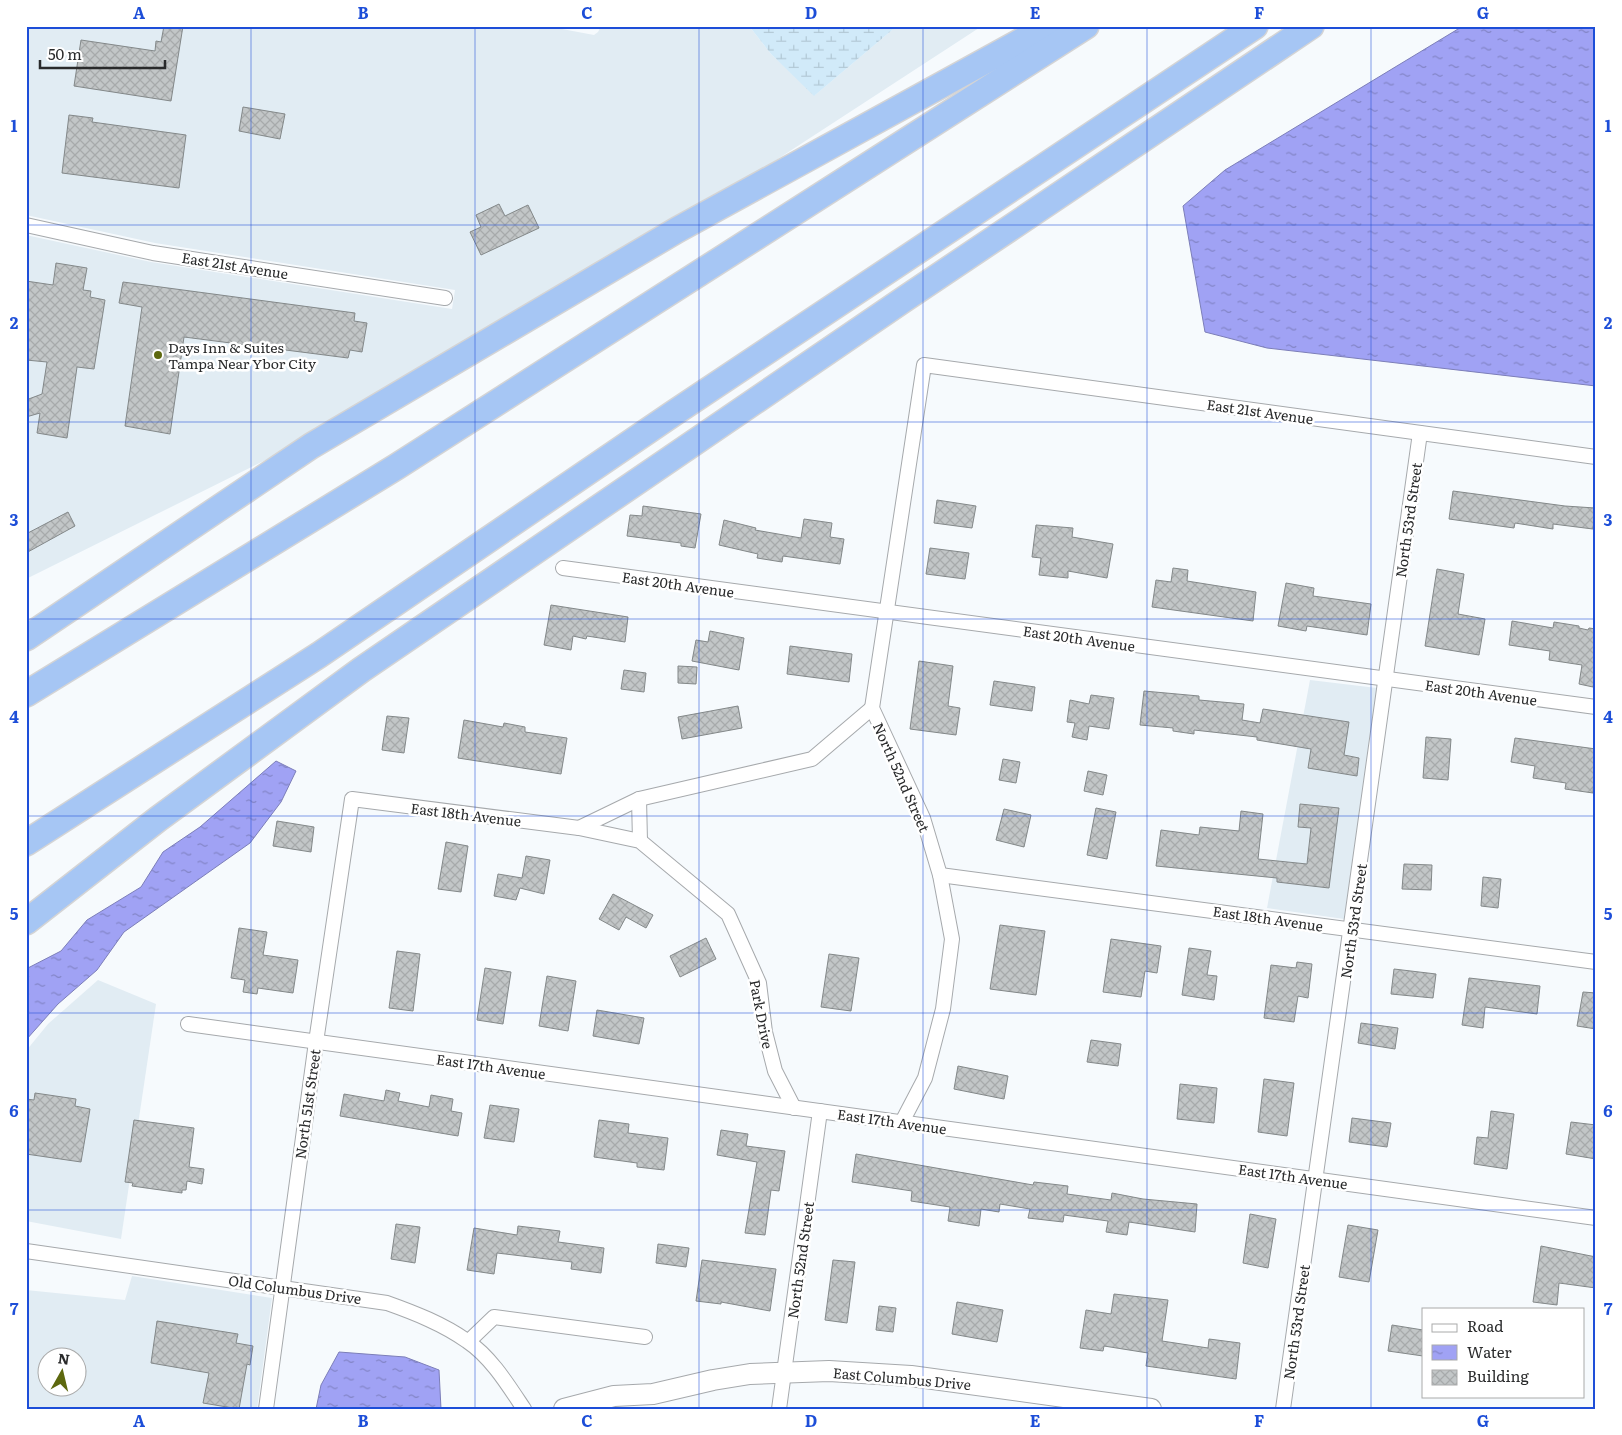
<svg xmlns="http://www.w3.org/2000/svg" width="1622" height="1435" font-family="Literata,serif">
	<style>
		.built { fill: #e1ecf3; fill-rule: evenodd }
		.wetland { fill: url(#wetland-marsh) }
		.water { fill: url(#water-ripples); stroke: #7c7eb8 }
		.building { fill: url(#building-cross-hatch); stroke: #838889 }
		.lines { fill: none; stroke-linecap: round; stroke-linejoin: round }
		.street-casing { stroke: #a6a9ac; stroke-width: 16 }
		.secondary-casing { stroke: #a6a9ac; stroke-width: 22 }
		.highway-casing { stroke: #d4d4d5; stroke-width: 28 }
		.street { stroke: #fff; stroke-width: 14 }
		.secondary { stroke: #fff; stroke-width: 20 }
		.highway { stroke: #a6c6f4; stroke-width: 25 }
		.grid { fill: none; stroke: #1d4ed8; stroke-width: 1; stroke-opacity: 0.55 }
		.poi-dot { fill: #5d680e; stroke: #fff; stroke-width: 2 }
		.labels { text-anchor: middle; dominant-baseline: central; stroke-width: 5; stroke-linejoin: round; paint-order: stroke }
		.street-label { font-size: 14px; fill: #292a2b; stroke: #fff }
		.poi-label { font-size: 14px; fill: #292a2b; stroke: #fff; text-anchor: start }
		.neatline { fill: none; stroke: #1d4ed8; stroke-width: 2 }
		.grid-label { font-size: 16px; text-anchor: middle; font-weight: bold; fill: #1d4ed8 }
	</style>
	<defs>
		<pattern id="wetland-marsh" width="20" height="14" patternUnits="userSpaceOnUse" patternTransform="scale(1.25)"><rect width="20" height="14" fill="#d1eaf9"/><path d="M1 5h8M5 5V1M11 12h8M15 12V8" fill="none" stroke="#b3c9d6"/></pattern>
		<pattern id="water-ripples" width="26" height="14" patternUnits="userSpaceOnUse" patternTransform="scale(1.25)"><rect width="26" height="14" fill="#a0a2f4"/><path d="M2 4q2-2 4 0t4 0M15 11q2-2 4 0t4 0" fill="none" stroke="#8284c6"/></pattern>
		<pattern id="building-cross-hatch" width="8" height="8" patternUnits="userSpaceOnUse" patternTransform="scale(1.25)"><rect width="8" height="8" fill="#c2c6c7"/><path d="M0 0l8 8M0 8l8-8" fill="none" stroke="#a7aaab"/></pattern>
	</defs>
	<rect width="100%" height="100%" fill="#f6fafd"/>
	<g class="built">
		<path d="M26,26H546L594,35L598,32L601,26H749L771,54L815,95L897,26H982L733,188L292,447L26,579V235L151,262L452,309L455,290L155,243L26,215Z"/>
		<path d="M1310,680L1377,688L1344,919L1267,908Z"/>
		<path d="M98,980L156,1004L121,1239L26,1221V1051L48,1024Z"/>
		<path d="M132,1276L272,1298L257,1409H26V1290L125,1300ZM48,1358H78V1388H48Z"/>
	</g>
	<path class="wetland" d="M749,26H897L814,96L771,54Z"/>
	<g class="water">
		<path d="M1463,26H1596V386L1267,348L1205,332L1183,206L1225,170Z"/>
		<path d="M276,761L296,771L281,802L250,843L124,932L97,970L58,1004L26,1040V969L61,951L87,920L141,887L163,852L200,827Z"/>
		<path d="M339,1352L405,1357L439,1370L441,1409H316L321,1385Z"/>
	</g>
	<g class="building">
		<path d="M164,26H183L171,101L74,86L81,40L155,51L156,41L161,42Z"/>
		<path d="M243,107L285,114L280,139L239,131Z"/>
		<path d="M69,115L93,118L92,122L186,135L179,188L62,173Z"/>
		<path d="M499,204L505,216L528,205L539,228L481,255L470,232L481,227L476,215Z"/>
		<path d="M56,263L87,268L83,290L91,291L90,297L105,300L94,369L77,367L67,438L37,433L40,413L26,417V400L42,394L47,362L26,360V281L53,285Z"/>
		<path d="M123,282L355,313L354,321L367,323L362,352L350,350L348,358L184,337L170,434L125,426L142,307L119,303Z"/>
		<path d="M1453,491L1565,506L1595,508L1593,529L1553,524V529L1515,523L1514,528L1449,519Z"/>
		<path d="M937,500L976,506L972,528L934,523Z"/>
		<path d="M643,506L701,514L695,548L681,546V543L627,536L630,515L642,516Z"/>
		<path d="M68,512L75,526L26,553V534Z"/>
		<path d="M804,519L832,523L830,537L844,539L840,564L783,556L782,562L757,558L758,554L719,545L724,520L756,528L755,530L801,538Z"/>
		<path d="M1036,525L1073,528L1072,537L1113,544L1107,578L1068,571V578L1039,575L1041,558L1032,557Z"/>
		<path d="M930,548L969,553L965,579L926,574Z"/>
		<path d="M1173,568L1188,570L1187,581L1256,592L1253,621L1152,607L1156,580L1171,582Z"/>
		<path d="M1437,569L1464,574L1458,614L1485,619L1479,655L1425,646Z"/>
		<path d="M1286,583L1314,588L1313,596L1371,604L1367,635L1307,626L1306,631L1278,626Z"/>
		<path d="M551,605L628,617L625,642L587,636L586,639L573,636L571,650L544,645Z"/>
		<path d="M1512,621L1553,628L1554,622L1579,626V628L1588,630L1589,628L1596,629V671L1593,687L1579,684L1582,665L1549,660L1550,651L1509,645Z"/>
		<path d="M710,631L744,638L739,670L692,661L696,640L708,642Z"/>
		<path d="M790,646L852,654L849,682L787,674Z"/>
		<path d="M919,661L953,666L948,706L960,708L956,735L910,729Z"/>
		<path d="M678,666L697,667L696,684L678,683Z"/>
		<path d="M624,670L646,673L644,692L621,689Z"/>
		<path d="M994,681L1035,687L1032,711L990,705Z"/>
		<path d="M1144,691L1199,696V700L1244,704L1242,720L1260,723L1263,709L1349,722L1344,755L1359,758L1357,776L1308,768L1311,749L1257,740V737L1194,730V734L1173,731V728L1140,725Z"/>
		<path d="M1091,695L1114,698L1109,729L1089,726L1087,740L1072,737L1075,723L1067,722L1070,700L1089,704Z"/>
		<path d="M738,706L742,728L682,739L678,717Z"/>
		<path d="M387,716L409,718L404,753L382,750Z"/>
		<path d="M464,720L503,727L504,723L525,727V732L567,738L561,774L458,758Z"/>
		<path d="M1426,737L1451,739L1448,780L1423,778Z"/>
		<path d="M1515,738L1596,749L1593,793L1565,789L1566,783L1533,778L1535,766L1511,762Z"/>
		<path d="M1003,759L1020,762L1016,783L999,780Z"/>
		<path d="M1088,771L1107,775L1103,795L1084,791Z"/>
		<path d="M1300,804L1339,808L1329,888L1277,882V878L1156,866L1161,830L1199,835L1200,827L1239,831L1241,811L1263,814L1258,859L1307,864L1311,828L1298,827Z"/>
		<path d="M1096,808L1116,812L1107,859L1087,855Z"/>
		<path d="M1004,809L1031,815L1024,847L996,840Z"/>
		<path d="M277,821L314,827L311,852L273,846Z"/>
		<path d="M446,842L468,846L461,892L438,889Z"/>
		<path d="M526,856L550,860L544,894L520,888L516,900L494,896L498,874L522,878Z"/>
		<path d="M1404,864L1432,865L1431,890L1402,889Z"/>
		<path d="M1483,877L1501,879L1498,908L1481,906Z"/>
		<path d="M613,894L653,915L646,928L626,917L619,930L599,919Z"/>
		<path d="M1000,925L1045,931L1036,995L990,989Z"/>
		<path d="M239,928L267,932L263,955L298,960L293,993L258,988L257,994L243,992L245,980L231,978Z"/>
		<path d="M706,938L716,959L680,977L670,956Z"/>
		<path d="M1111,939L1161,946L1157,973L1145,971L1141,997L1103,992Z"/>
		<path d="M1189,948L1211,951L1207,975L1217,976L1214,1000L1182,995Z"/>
		<path d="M397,951L420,954L413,1011L389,1008Z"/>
		<path d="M829,954L859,958L851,1011L821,1007Z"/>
		<path d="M1297,962L1312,964L1308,998L1298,996L1294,1022L1264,1018L1271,965L1296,968Z"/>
		<path d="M485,968L511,972L503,1024L477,1020Z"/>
		<path d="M1394,969L1436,974L1433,998L1391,994Z"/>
		<path d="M547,976L576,981L568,1031L539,1026Z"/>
		<path d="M1469,978L1540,986L1537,1014L1485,1007L1483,1028L1462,1025Z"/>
		<path d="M1583,992L1596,993V1029L1577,1026Z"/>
		<path d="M597,1010L644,1018L639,1044L593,1036Z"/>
		<path d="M1361,1023L1398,1028L1395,1049L1358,1043Z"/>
		<path d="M1091,1040L1121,1044L1118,1066L1087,1062Z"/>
		<path d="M958,1066L1008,1076L1004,1099L954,1089Z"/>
		<path d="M1264,1079L1294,1083L1287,1136L1258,1132Z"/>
		<path d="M1180,1084L1217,1088L1214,1123L1177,1119Z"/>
		<path d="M386,1090L400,1093L398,1101L429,1107L431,1095L453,1099L451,1111L462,1113L458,1136L340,1116L344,1094L384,1101Z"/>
		<path d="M35,1093L76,1099L75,1106L90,1109L81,1162L26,1154V1099L34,1100Z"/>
		<path d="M490,1105L519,1109L514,1142L484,1138Z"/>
		<path d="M1491,1111L1514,1114L1507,1169L1474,1164L1477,1137L1488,1138Z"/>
		<path d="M1352,1118L1391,1123L1387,1147L1349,1142Z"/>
		<path d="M134,1120L194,1128L189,1167L204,1169L202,1184L187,1181L186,1190H182V1193L132,1186L133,1183L125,1182Z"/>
		<path d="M599,1120L629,1124L628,1133L668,1138L664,1170L637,1167V1163L594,1157Z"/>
		<path d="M1571,1122L1596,1125V1159L1566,1154Z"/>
		<path d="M721,1130L748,1134L746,1146L785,1151L779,1191L771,1190L765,1235L745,1233L757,1162L717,1155Z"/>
		<path d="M856,1154L1033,1185L1034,1182L1068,1186L1067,1194L1111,1200L1112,1193L1143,1199L1197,1204L1195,1232L1129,1222L1127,1235L1106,1232L1108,1221L1064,1215L1063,1222L1028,1218L1030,1209L1000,1204L999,1212L981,1209L979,1226L948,1221L950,1207L911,1201L912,1191L852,1182Z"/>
		<path d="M1250,1214L1276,1219L1268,1268L1243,1263Z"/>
		<path d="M396,1224L420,1227L415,1263L391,1259Z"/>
		<path d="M1348,1225L1378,1230L1369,1282L1339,1277Z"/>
		<path d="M518,1226L560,1231L558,1242L604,1248L601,1273L571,1269L572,1262L497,1253L494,1274L467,1270L474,1228L517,1235Z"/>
		<path d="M658,1244L689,1248L686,1267L656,1263Z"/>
		<path d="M1541,1246L1596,1257V1288L1559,1283L1557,1305L1533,1302Z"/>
		<path d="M702,1260L776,1269L770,1311L721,1302V1304L696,1301Z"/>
		<path d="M833,1260L855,1262L847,1323L825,1320Z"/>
		<path d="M1114,1294L1168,1300L1162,1341L1208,1348L1209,1339L1240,1343L1236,1379L1146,1366L1148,1353L1104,1346L1103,1351L1080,1348L1086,1310L1111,1314Z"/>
		<path d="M957,1302L1003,1310L997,1342L952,1334Z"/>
		<path d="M879,1306L896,1308L893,1332L876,1330Z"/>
		<path d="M157,1321L238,1334L236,1343L253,1346L250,1365L247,1364L239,1409L203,1403L209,1373L151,1363Z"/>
		<path d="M1392,1325L1423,1330V1356L1388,1351Z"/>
	</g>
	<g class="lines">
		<defs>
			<g id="street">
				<path d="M26,225L153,253L445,298"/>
				<path d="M563,568L1596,707"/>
				<path d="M639,799L640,841"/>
				<path d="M579,828L639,799L812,759L872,708"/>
				<path d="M940,875L1596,962"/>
				<path d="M188,1024L1596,1218"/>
				<path d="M902,1122L925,1078L943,1009L952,939L940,875L923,818L872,708L924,365L1596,457"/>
				<path d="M26,1251L387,1303C415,1313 443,1324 467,1341C491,1357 508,1385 524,1409"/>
				<path d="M469,1341L494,1317L645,1337"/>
				<path d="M266,1409L316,1042L352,799L579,828L640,841L728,914L759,983L765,1032L775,1071L794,1108"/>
				<path d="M779,1409L820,1111"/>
				<path d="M1283,1409L1420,433"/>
			</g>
			<path id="secondary" d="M564,1409L614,1396L653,1394L713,1380L750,1374L829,1371L911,1376L1151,1409"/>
			<g id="highway">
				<path d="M26,638L311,446L677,230L1049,26"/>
				<path d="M26,694L396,467L1086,26"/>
				<path d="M26,843L319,655L674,413L1255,26"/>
				<path d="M26,922L158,819L361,670L903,300L1311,26"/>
			</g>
		</defs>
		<use href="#street" class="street-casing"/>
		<use href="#secondary" class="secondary-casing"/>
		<use href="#highway" class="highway-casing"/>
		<use href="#street" class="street"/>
		<use href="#secondary" class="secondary"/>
		<use href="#highway" class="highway"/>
	</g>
	<path class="grid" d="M251,26V1409M475,26V1409M699,26V1409M923,26V1409M1147,26V1409M1371,26V1409M26,225H1596M26,422H1596M26,619H1596M26,816H1596M26,1013H1596M26,1210H1596"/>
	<circle class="poi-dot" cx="158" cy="355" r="5"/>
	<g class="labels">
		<g class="street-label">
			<text transform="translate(235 265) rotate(9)">East 21st Avenue</text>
			<text transform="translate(1260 411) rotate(8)">East 21st Avenue</text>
			<text transform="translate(1408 520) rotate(-82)">North 53rd Street</text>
			<text transform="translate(678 584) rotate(8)">East 20th Avenue</text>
			<text transform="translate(1079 638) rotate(8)">East 20th Avenue</text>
			<text transform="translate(1481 692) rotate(8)">East 20th Avenue</text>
			<text transform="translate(902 777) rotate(66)">North 52nd Street</text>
			<text transform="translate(466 814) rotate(7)">East 18th Avenue</text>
			<text transform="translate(1268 918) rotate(8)">East 18th Avenue</text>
			<text transform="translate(1353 921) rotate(-82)">North 53rd Street</text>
			<text transform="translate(762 1014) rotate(79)">Park Drive</text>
			<text transform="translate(491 1066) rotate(8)">East 17th Avenue</text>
			<text transform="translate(307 1104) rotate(-82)">North 51st Street</text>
			<text transform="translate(892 1121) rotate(8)">East 17th Avenue</text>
			<text transform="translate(1293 1176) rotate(8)">East 17th Avenue</text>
			<text transform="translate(800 1260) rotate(-82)">North 52nd Street</text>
			<text transform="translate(295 1289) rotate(8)">Old Columbus Drive</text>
			<text transform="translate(1296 1322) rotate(-82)">North 53rd Street</text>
			<text transform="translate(902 1378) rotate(5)">East Columbus Drive</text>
		</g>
		<g class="poi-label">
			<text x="168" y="347">Days Inn &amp; Suites<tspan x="168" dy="16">Tampa Near Ybor City</tspan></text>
		</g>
	</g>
	<rect width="1622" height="1435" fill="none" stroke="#ffffff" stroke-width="55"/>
	<rect x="1422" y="1308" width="162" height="90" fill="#ffffff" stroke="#a9aaaa"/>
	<rect x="1432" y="1324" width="25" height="8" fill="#ffffff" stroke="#a9aaaa"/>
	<text x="1467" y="1332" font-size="15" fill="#292a2b">Road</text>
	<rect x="1432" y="1345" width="25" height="15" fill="url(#water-ripples)" stroke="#a9aaaa"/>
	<text x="1467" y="1358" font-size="15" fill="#292a2b">Water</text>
	<rect x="1432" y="1370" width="25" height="15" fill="url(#building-cross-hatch)" stroke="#a9aaaa"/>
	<text x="1467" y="1382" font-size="15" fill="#292a2b">Building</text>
	<g transform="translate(62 1372) rotate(8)"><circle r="24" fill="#ffffff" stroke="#a9aaaa"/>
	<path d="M0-4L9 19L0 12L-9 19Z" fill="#5d680e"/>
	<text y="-8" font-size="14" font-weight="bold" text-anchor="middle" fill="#292a2b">N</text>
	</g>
	<path d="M40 60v8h125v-8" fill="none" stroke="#292a2b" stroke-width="2.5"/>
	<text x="48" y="60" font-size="15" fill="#292a2b" stroke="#ffffff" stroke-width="4" paint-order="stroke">50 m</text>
	<rect x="28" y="28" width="1566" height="1380" class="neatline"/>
	<g class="grid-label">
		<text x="139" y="19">A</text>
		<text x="363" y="19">B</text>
		<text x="587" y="19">C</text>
		<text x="811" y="19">D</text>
		<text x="1035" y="19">E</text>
		<text x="1259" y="19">F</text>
		<text x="1483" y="19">G</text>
		<text x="14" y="132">1</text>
		<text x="1608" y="132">1</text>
		<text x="14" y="329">2</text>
		<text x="1608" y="329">2</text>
		<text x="14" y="526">3</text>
		<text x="1608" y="526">3</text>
		<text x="14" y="723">4</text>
		<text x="1608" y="723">4</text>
		<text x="14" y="920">5</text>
		<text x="1608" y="920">5</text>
		<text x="14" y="1117">6</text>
		<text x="1608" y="1117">6</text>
		<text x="14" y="1315">7</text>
		<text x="1608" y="1315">7</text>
		<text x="139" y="1427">A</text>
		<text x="363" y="1427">B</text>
		<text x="587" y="1427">C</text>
		<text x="811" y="1427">D</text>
		<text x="1035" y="1427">E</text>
		<text x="1259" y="1427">F</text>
		<text x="1483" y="1427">G</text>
	</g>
</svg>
